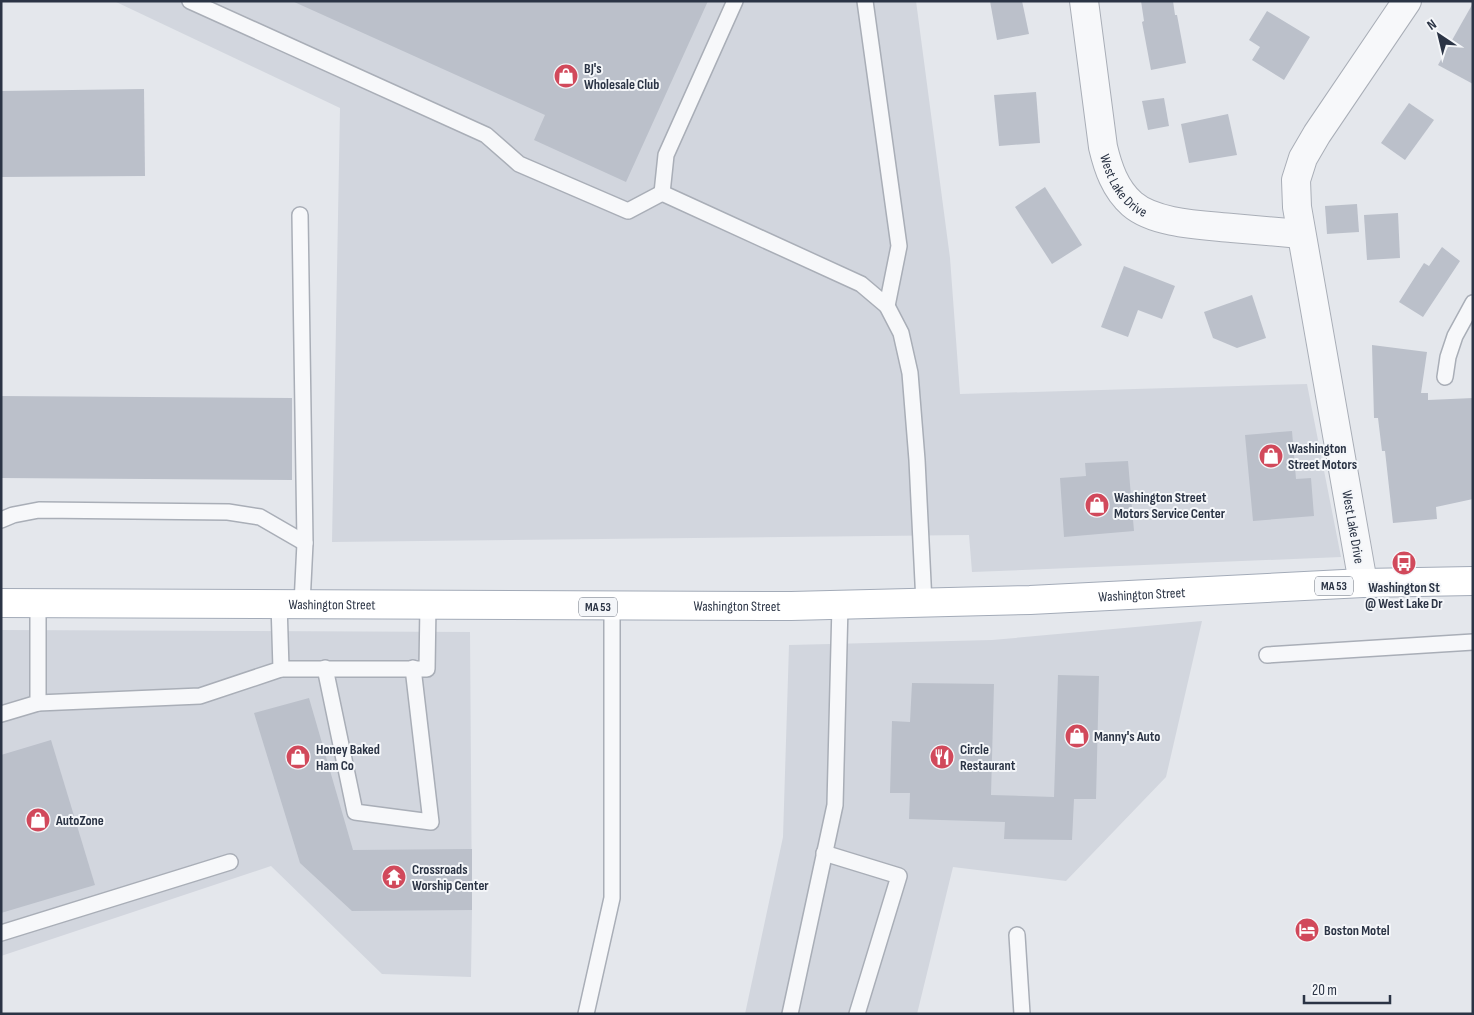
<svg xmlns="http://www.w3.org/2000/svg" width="1474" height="1015" font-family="'Sofia Sans Condensed',sans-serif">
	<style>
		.built { fill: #d2d6de }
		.building { fill: #bbc0ca }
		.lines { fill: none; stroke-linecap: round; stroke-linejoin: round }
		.service-casing { stroke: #a9aeb7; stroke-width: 18 }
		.minor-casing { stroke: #a9aeb7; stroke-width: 30 }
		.primary-casing { stroke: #a3abb8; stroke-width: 30 }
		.service { stroke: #f7f8fa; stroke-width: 15 }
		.minor { stroke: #f7f8fa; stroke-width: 28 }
		.primary { stroke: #fff; stroke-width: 28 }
		.labels { text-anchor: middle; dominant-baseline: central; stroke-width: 4; stroke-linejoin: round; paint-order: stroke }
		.shield { fill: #f4f6f9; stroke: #676e7b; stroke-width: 1 }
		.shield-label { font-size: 12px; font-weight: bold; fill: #2b3445 }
		.poi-label { font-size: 14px; font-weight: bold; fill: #2b3445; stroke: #f4f6f9; text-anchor: start }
		.street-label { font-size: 14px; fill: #2b3445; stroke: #f4f6f9 }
	</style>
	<rect width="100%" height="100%" fill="#e4e7ec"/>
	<g class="built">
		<path d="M114,1H916L950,258L960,394L1307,384L1341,557L972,572L969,535L332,542L340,108Z"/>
		<path d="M1202,621L1166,777L1066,881L953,867L917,1014H745L783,837L789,645L992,640Z"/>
		<path d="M1,630L470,632L472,910L471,977L382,974L271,866L1,956Z"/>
	</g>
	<g class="building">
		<path d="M292,1H708L626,182L534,140L545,115Z"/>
		<path d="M990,1H1022L1029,34L997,40Z"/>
		<path d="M1141,1H1173L1175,15H1177L1186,63L1151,70L1142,22L1144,21Z"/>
		<path d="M1473,3V84L1438,65Z"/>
		<path d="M1267,11L1310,37L1284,80L1252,60L1260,47L1249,40Z"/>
		<path d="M144,89L145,176L1,177V91Z"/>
		<path d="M1036,92L1040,143L999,146L994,95Z"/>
		<path d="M1164,98L1169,126L1148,130L1142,101Z"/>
		<path d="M1409,103L1434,120L1405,160L1381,143Z"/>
		<path d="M1228,114L1237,155L1189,163L1181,124Z"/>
		<path d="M1045,187L1082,245L1052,264L1015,207Z"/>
		<path d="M1357,204L1359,232L1327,234L1325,206Z"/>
		<path d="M1398,213L1400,258L1367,260L1364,215Z"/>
		<path d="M1442,247L1460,261L1423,317L1399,302L1424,263L1429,266Z"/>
		<path d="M1124,266L1175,286L1162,319L1138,310L1128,337L1101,327Z"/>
		<path d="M1252,295L1266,338L1237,348L1213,338L1204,312Z"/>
		<path d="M1372,345L1427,352L1421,393H1428V400L1473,398V499L1436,507L1437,519L1393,523L1385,451H1382L1378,418H1374Z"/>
		<path d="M1,396L292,398V480L1,478Z"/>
		<path d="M1292,431L1296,479L1311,478L1314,516L1253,521L1245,435Z"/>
		<path d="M1128,461L1134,531L1064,537L1060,478L1086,476L1085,463Z"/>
		<path d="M1058,675L1099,676L1096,799H1074L1072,840L1004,839L1005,822L909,819L910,793H890L892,721L910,722L912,683L994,684L991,795L1054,797Z"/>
		<path d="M309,698L353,850L472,849V910L352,911L300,863L254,713Z"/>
		<path d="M51,740L95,885L1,913V755Z"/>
	</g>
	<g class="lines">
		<defs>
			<g id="service">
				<path d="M190,1L486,135L519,164L628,211L662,193"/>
				<path d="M735,1L666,155L662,193L861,284L887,306L901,333L910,373L917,460L924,603"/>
				<path d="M865,1L899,246L887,306"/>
				<path d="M300,215L305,543L302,604"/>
				<path d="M1445,377L1448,357L1455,336L1473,303"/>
				<path d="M1,520L13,515L39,510L228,512L260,517L305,543"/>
				<path d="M1267,655L1473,642"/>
				<path d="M325,668L355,812L431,822L413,668"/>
				<path d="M281,669H427L428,605"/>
				<path d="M38,703L200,696L281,669L279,603"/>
				<path d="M1,714L38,703V603"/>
				<path d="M824,853L899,876L857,1014"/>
				<path d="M1,933L230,862"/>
				<path d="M1017,935L1022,1014"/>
				<path d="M586,1014L612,898V607"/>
				<path d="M790,1014L835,805L840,605"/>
			</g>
			<g id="minor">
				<path id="s1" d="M1084,1L1103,147C1108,168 1115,189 1132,204C1155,224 1203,225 1232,228C1255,230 1278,232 1301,234"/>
				<path d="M1363,583L1297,207L1296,180L1303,158L1317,134L1407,1"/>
			</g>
			<g id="primary">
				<path id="s2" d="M1,603L791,606L1030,600L1363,583L1473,581"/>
			</g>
		</defs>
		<use href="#service" class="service-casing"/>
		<use href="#minor" class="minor-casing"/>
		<use href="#primary" class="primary-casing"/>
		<use href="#service" class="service"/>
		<use href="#minor" class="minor"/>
		<use href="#primary" class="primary"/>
	</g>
	<defs>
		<symbol id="shop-disc" viewBox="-11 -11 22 22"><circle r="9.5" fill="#d1495b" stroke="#f4f6f9"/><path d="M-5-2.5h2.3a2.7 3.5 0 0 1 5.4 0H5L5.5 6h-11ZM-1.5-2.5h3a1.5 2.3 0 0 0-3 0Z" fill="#fff"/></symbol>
		<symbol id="bus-disc" viewBox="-11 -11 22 22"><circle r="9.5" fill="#d1495b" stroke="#f4f6f9"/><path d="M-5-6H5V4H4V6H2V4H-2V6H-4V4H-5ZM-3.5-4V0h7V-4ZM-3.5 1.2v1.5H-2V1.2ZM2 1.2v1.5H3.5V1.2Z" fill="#fff"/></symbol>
		<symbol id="restaurant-disc" viewBox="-11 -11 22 22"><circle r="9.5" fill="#d1495b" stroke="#f4f6f9"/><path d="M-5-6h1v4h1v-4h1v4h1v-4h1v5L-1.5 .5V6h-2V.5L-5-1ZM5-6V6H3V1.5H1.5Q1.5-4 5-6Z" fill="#fff"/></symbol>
		<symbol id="temple-disc" viewBox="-11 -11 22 22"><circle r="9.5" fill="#d1495b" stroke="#f4f6f9"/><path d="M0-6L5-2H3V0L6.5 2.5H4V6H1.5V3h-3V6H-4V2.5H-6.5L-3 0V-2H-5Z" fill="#fff"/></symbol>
		<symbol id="hotel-disc" viewBox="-11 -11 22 22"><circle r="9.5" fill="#d1495b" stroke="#f4f6f9"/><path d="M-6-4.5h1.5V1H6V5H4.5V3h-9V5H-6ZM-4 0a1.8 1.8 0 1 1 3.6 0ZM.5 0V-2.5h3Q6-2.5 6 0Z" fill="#fff"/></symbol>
	</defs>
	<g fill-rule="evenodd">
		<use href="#shop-disc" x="552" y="62" width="28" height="28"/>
		<use href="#shop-disc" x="1257" y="442" width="28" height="28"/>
		<use href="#shop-disc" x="1083" y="491" width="28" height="28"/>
		<use href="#bus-disc" x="1390" y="549" width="28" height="28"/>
		<use href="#shop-disc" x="1063" y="722" width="28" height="28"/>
		<use href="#shop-disc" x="284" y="743" width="28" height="28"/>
		<use href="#restaurant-disc" x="928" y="743" width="28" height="28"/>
		<use href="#shop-disc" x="24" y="806" width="28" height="28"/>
		<use href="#temple-disc" x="380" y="863" width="28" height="28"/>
		<use href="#hotel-disc" x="1293" y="916" width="28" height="28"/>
	</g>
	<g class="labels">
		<g class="shield">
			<rect x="1315" y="576.5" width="38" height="19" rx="4"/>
			<rect x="579" y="597.5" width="38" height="19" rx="4"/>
		</g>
		<g class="shield-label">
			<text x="1334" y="586">MA 53</text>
			<text x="598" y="607">MA 53</text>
		</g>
		<g class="poi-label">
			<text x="584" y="68">BJ's<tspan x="584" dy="16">Wholesale Club</tspan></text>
			<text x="1288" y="448">Washington<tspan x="1288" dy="16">Street Motors</tspan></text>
			<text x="1114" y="497">Washington Street<tspan x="1114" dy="16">Motors Service Center</tspan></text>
			<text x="1404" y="587" text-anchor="middle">Washington St<tspan x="1404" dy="16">@ West Lake Dr</tspan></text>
			<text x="1094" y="736">Manny's Auto</text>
			<text x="316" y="749">Honey Baked<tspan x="316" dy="16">Ham Co</tspan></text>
			<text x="960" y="749">Circle<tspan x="960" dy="16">Restaurant</tspan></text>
			<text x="56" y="820">AutoZone</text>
			<text x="412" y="869">Crossroads<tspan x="412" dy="16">Worship Center</tspan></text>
			<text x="1324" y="930">Boston Motel</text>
		</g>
		<g class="street-label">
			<text stroke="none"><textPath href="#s1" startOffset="192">West Lake Drive</textPath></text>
			<text transform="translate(1353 527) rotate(80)">West Lake Drive</text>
			<text stroke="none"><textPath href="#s2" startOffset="1141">Washington Street</textPath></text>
			<text stroke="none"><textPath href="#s2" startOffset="331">Washington Street</textPath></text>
			<text stroke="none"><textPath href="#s2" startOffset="736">Washington Street</textPath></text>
		</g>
	</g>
	<rect width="1474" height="1015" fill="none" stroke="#2b3445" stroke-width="5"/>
	<g transform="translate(1439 35) rotate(325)" stroke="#f4f6f9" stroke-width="4" paint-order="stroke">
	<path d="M0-4L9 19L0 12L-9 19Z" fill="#2b3445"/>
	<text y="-8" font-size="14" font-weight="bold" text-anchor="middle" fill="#2b3445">N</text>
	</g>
	<path d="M1304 995v8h86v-8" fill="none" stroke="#2b3445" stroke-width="2.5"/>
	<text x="1312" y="995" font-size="15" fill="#2b3445" stroke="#f4f6f9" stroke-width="4" paint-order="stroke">20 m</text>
</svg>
